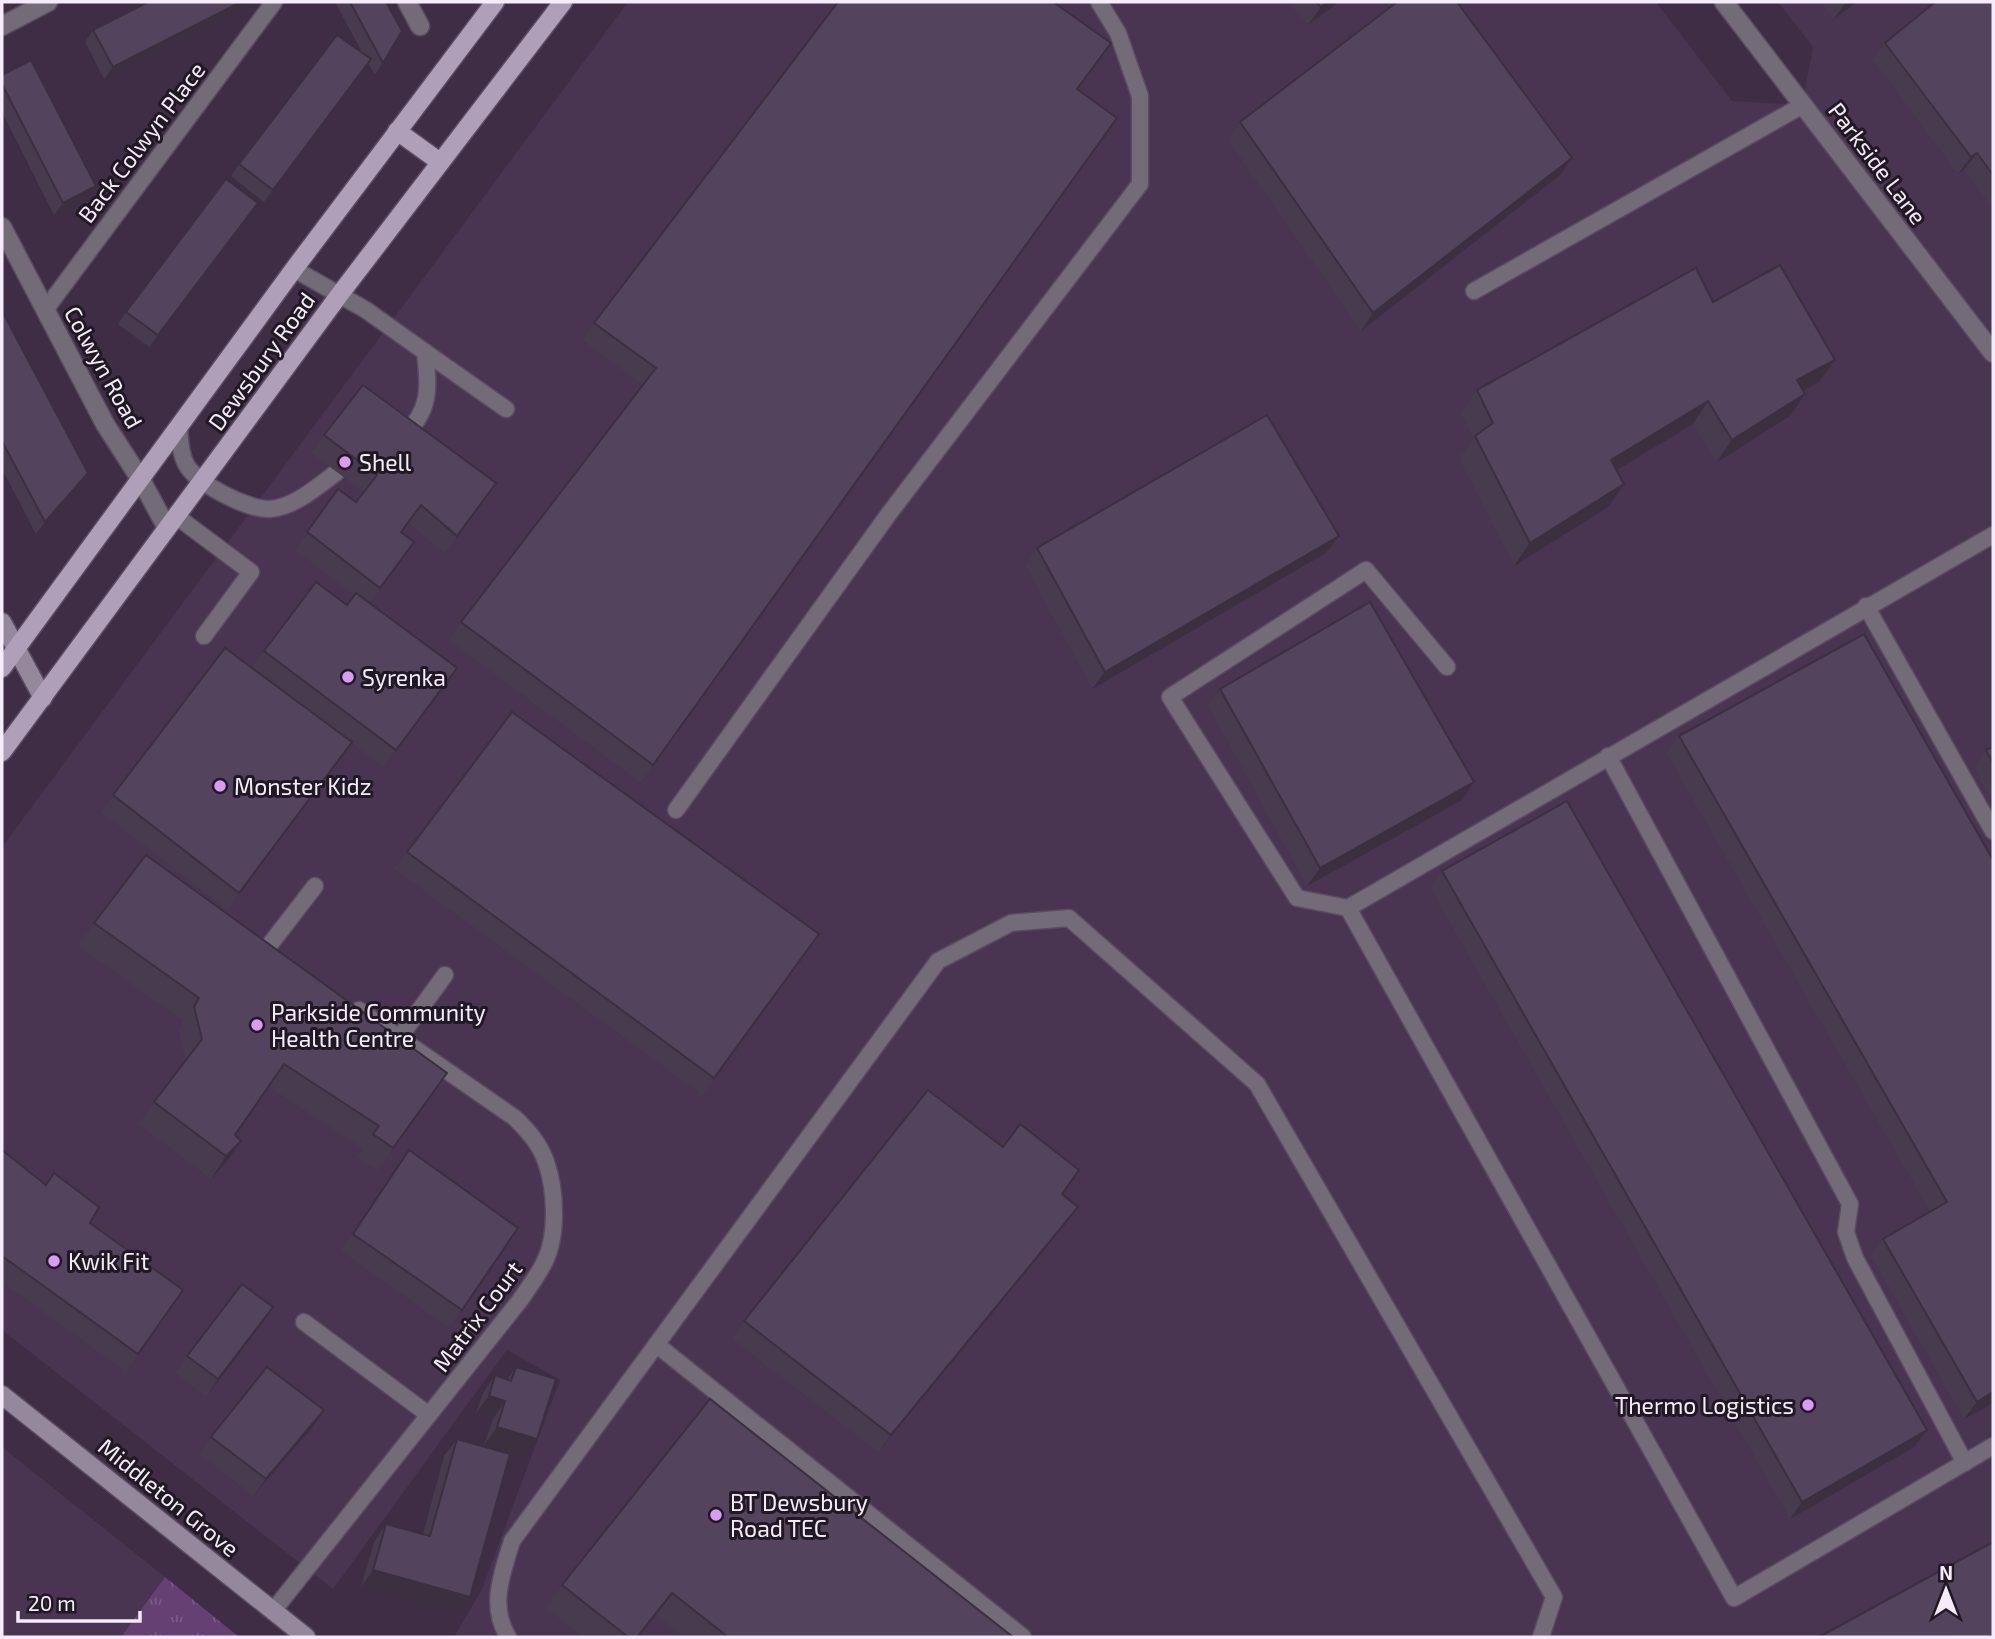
<svg xmlns="http://www.w3.org/2000/svg" width="1995" height="1639" font-family="'Exo 2',sans-serif">
	<style>
		.built { fill: #493451 }
		.grass { fill: url(#grass-tufts) }
		.lines { fill: none; stroke-linecap: round; stroke-linejoin: round }
		.lane-casing { stroke: #5b4b62; stroke-width: 19 }
		.street-casing { stroke: #5b4b62; stroke-width: 21 }
		.secondary-casing { stroke: #5b4b62; stroke-width: 21 }
		.primary-casing { stroke: #5b4b62; stroke-width: 21 }
		.lane { stroke: #736b77; stroke-width: 16 }
		.street { stroke: #736b77; stroke-width: 18 }
		.secondary { stroke: #96889c; stroke-width: 18 }
		.primary { stroke: #b09fb8; stroke-width: 18 }
		.wall { fill: #483a4f }
		.shaded-wall { fill: #3b2f40 }
		.building { fill: #54435c; stroke: #3b2f40; stroke-width: 2 }
		.poi-dot { fill: #da9af6; stroke: #201924; stroke-width: 2.5 }
		.labels { text-anchor: middle; dominant-baseline: central; stroke-width: 6; stroke-linejoin: round; paint-order: stroke }
		.street-label { font-size: 23px; fill: #f6ebfb; stroke: #201924 }
		.poi-label { font-size: 23px; fill: #f6ebfb; stroke: #201924; text-anchor: start }
	</style>
	<defs>
		<pattern id="grass-tufts" width="24" height="20" patternUnits="userSpaceOnUse" patternTransform="scale(1.75)"><rect width="24" height="20" fill="#644073"/><path d="M3 7l-1-3M5 7V3M7 7l1-3M15 17l-1-3M17 17v-4M19 17l1-3" fill="none" stroke="#7b5c88"/></pattern>
	</defs>
	<rect width="100%" height="100%" fill="#3e2d45"/>
	<g class="built">
		<path d="M628,2H1656L1732,101L1802,105L1813,47L1778,2H1993V1637H454L482,1589L560,1380L507,1350L333,1589L2,1330V847Z"/>
		<path d="M2,1447L165,1577L121,1637H2Z"/>
	</g>
	<path class="grass" d="M165,1577L239,1637H121Z"/>
	<g class="lines">
		<defs>
			<g id="lane">
				<path d="M294,269L366,310L425,352C429,389 431,411 402,437"/>
				<path d="M1474,291L1803,105"/>
				<path d="M45,310L274,2"/>
				<path d="M425,352L506,409"/>
				<path d="M179,427C180,439 180,453 186,464C196,484 249,510 270,509C295,507 318,486 337,472"/>
				<path d="M176,516L251,572L204,636"/>
				<path d="M1866,606L1993,831"/>
				<path d="M1447,667L1366,570L1170,697L1297,898L1348,908L1993,535"/>
				<path d="M1608,756L1850,1204L1846,1232L1855,1258L1965,1463"/>
				<path d="M676,810L888,515L1140,184V96L1118,33L1099,2"/>
				<path d="M1348,908L1734,1598L1993,1446"/>
				<path d="M268,947L315,886"/>
				<path d="M399,1038L445,975"/>
				<path d="M304,1322L429,1415"/>
				<path d="M657,1345L1023,1637"/>
				<path d="M273,1611L521,1299C529,1287 538,1275 544,1263C558,1236 556,1190 546,1162C540,1144 528,1131 515,1118L359,1010"/>
				<path d="M508,1637C489,1605 502,1574 512,1541L938,961L1011,923L1069,918L1257,1084L1554,1597L1541,1637"/>
			</g>
			<g id="street">
				<path d="M407,2L420,26"/>
				<path d="M1724,2L1993,353"/>
				<path d="M2,26L48,2"/>
				<path d="M2,227L105,424L141,480L167,528"/>
			</g>
			<g id="secondary">
				<path d="M2,622L43,698"/>
				<path d="M2,1395L306,1637"/>
			</g>
			<g id="primary">
				<path d="M397,131L440,162"/>
				<path d="M2,668L294,269L495,2"/>
				<path d="M2,752L340,294L563,2"/>
			</g>
		</defs>
		<use href="#lane" class="lane-casing"/>
		<use href="#street" class="street-casing"/>
		<use href="#secondary" class="secondary-casing"/>
		<use href="#primary" class="primary-casing"/>
		<use href="#lane" class="lane"/>
		<use href="#street" class="street"/>
		<use href="#secondary" class="secondary"/>
		<use href="#primary" class="primary"/>
	</g>
	<g class="wall">
		<path d="M148,2H255L104,79L85,42L93,30Z"/>
		<path d="M335,2H386L383,63L375,75L368,63L264,202L231,176L239,164L363,54Z"/>
		<path d="M1288,2H1339L1308,25Z"/>
		<path d="M1820,2H1857L1834,19Z"/>
		<path d="M1993,2V209L1964,170L1958,174L1873,60L1885,43Z"/>
		<path d="M1099,60L1077,89L1117,118L641,783L449,640L461,622L643,385L582,340L594,323Z"/>
		<path d="M2,75L87,198L54,215L2,112Z"/>
		<path d="M1240,122L1560,175L1361,331L1228,140Z"/>
		<path d="M258,203L149,347L118,324L126,312Z"/>
		<path d="M1713,302L1835,360L1819,382L1804,391L1805,394L1790,416L1716,463L1693,424L1616,470L1624,484L1608,507L1514,566L1459,459L1473,438L1461,413L1477,390Z"/>
		<path d="M2,311L88,473L79,485L36,534L2,469Z"/>
		<path d="M324,435L496,483L445,554L409,523L401,532L414,542L370,603L445,686L383,767L351,743L227,910L101,812L113,795L252,668L264,651L347,605L354,595L295,550L338,489L356,502L364,492L311,453Z"/>
		<path d="M1339,536L1326,553L1092,689L1025,565L1037,548Z"/>
		<path d="M1864,634L1993,1403L1964,1419L1871,1256L1883,1239L1930,1212L1666,753L1679,736Z"/>
		<path d="M1220,689L1462,800L1307,886L1208,706Z"/>
		<path d="M1993,747V802L1974,768L1986,750Z"/>
		<path d="M407,852L819,934L702,1095L394,869Z"/>
		<path d="M1442,871L1927,1430L1914,1447L1790,1519L1430,888Z"/>
		<path d="M94,923L447,1073L377,1171L357,1157L363,1149L269,1087L235,1135L225,1164L211,1179L138,1124L185,1060L178,1030L183,1021L78,946Z"/>
		<path d="M2,1150L46,1185L90,1223L183,1290L126,1372L2,1282Z"/>
		<path d="M409,1150L518,1228L449,1328L341,1251Z"/>
		<path d="M1062,1194L1065,1224L878,1452L732,1339L744,1321Z"/>
		<path d="M273,1307L206,1397L175,1373L187,1356Z"/>
		<path d="M516,1367L524,1457L484,1445L493,1419L476,1413L483,1393L495,1375L507,1379Z"/>
		<path d="M710,1399L1013,1637H684L656,1615L639,1637H583L546,1608L562,1585Z"/>
		<path d="M312,1428L253,1496L199,1454L211,1437Z"/>
		<path d="M457,1439L470,1597L458,1615L361,1587L374,1542L386,1524L423,1534L444,1456Z"/>
	</g>
	<g class="shaded-wall">
		<path d="M241,2H255L104,79L113,67Z"/>
		<path d="M1328,2H1339L1308,25L1321,7Z"/>
		<path d="M1846,2H1857L1834,19Z"/>
		<path d="M1977,153L1964,170L1958,174L1971,157Z"/>
		<path d="M1572,158L1560,175L1361,331L1373,313Z"/>
		<path d="M96,186L87,198L54,215L63,203Z"/>
		<path d="M1835,360L1819,382L1781,403L1797,380Z"/>
		<path d="M1805,394L1790,416L1716,463L1732,440Z"/>
		<path d="M1708,401L1693,424L1595,483L1611,460Z"/>
		<path d="M88,473L79,485L36,534L45,522Z"/>
		<path d="M1624,484L1608,507L1514,566L1530,543Z"/>
		<path d="M1339,536L1326,553L1092,689L1105,672Z"/>
		<path d="M457,668L445,686L383,767L396,750Z"/>
		<path d="M1474,782L1462,800L1307,886L1320,868Z"/>
		<path d="M241,1141L225,1164L211,1179L226,1156Z"/>
		<path d="M1078,1207L1065,1224L878,1452L891,1435Z"/>
		<path d="M273,1307L261,1325L206,1397L218,1379Z"/>
		<path d="M1993,1392V1403L1964,1419L1977,1402Z"/>
		<path d="M489,1396L505,1401L493,1419L476,1413Z"/>
		<path d="M324,1410L312,1428L253,1496L266,1479Z"/>
		<path d="M497,1427L537,1439L524,1457L484,1445Z"/>
		<path d="M1927,1430L1914,1447L1790,1519L1802,1502Z"/>
		<path d="M373,1570L470,1597L458,1615L361,1587Z"/>
		<path d="M672,1593L656,1615L639,1637H637Z"/>
	</g>
	<g class="building">
		<path d="M148,2H241L113,67L93,30Z"/>
		<path d="M350,2H386L402,31L383,63Z"/>
		<path d="M838,2H1053L1111,43L1077,89L1117,118L653,765L461,622L656,368L594,323Z"/>
		<path d="M1316,2H1328L1321,7Z"/>
		<path d="M1397,2H1457L1572,158L1373,313L1240,122Z"/>
		<path d="M1935,2H1993V175L1977,153L1971,157L1885,43Z"/>
		<path d="M337,35L371,59L273,190L239,164Z"/>
		<path d="M31,60L96,186L63,203L2,84V75Z"/>
		<path d="M226,179L258,203L158,335L126,312Z"/>
		<path d="M1780,265L1835,360L1797,380L1805,394L1732,440L1708,401L1611,460L1624,484L1530,543L1475,436L1493,423L1477,390L1696,268L1713,302Z"/>
		<path d="M2,311L88,473L45,522L2,441Z"/>
		<path d="M363,385L496,483L457,536L421,505L401,532L414,542L380,588L307,532L338,489L356,502L377,475L324,435Z"/>
		<path d="M1267,415L1339,536L1105,672L1037,548Z"/>
		<path d="M316,582L347,605L356,593L457,668L396,750L264,651Z"/>
		<path d="M1370,602L1474,782L1320,868L1220,689Z"/>
		<path d="M1864,634L1993,860V1392L1977,1402L1883,1239L1947,1202L1679,736Z"/>
		<path d="M225,648L352,742L239,893L113,795Z"/>
		<path d="M512,712L819,934L714,1078L407,852Z"/>
		<path d="M1993,747V763L1986,750Z"/>
		<path d="M1567,801L1927,1430L1802,1502L1442,871Z"/>
		<path d="M146,855L447,1073L393,1148L373,1134L379,1126L284,1064L235,1135L241,1141L226,1156L154,1102L202,1039L194,1007L199,998L94,923Z"/>
		<path d="M928,1090L1003,1147L1020,1124L1079,1170L1062,1194L1078,1207L891,1435L744,1321Z"/>
		<path d="M2,1150L46,1185L54,1173L99,1207L90,1223L183,1290L138,1354L2,1256Z"/>
		<path d="M409,1150L518,1228L462,1310L353,1234Z"/>
		<path d="M242,1284L273,1307L218,1379L187,1356Z"/>
		<path d="M267,1367L324,1410L266,1479L211,1437Z"/>
		<path d="M516,1367L556,1379L537,1439L497,1427L505,1401L489,1396L495,1375L511,1381Z"/>
		<path d="M710,1399L1013,1637H728L672,1593L637,1637H628L562,1585Z"/>
		<path d="M457,1439L510,1454L470,1597L373,1570L386,1524L430,1536Z"/>
		<path d="M1993,1542V1637H1819Z"/>
	</g>
	<g class="poi-dot">
		<circle cx="345" cy="462" r="7"/>
		<circle cx="348" cy="677" r="7"/>
		<circle cx="220" cy="786" r="7"/>
		<circle cx="257" cy="1025" r="7"/>
		<circle cx="54" cy="1261" r="7"/>
		<circle cx="1808" cy="1405" r="7"/>
		<circle cx="716" cy="1515" r="7"/>
	</g>
	<g class="labels">
		<g class="street-label">
			<text transform="translate(141 142) rotate(-53)">Back Colwyn Place</text>
			<text transform="translate(1878 163) rotate(53)">Parkside Lane</text>
			<text transform="translate(261 361) rotate(-54)">Dewsbury Road</text>
			<text transform="translate(104 367) rotate(61)">Colwyn Road</text>
			<text transform="translate(477 1316) rotate(-53)">Matrix Court</text>
			<text transform="translate(169 1497) rotate(39)">Middleton Grove</text>
		</g>
		<g class="poi-label">
			<text x="359" y="462">Shell</text>
			<text x="362" y="677">Syrenka</text>
			<text x="234" y="786">Monster Kidz</text>
			<text x="271" y="1012">Parkside Community<tspan x="271" dy="26">Health Centre</tspan></text>
			<text x="68" y="1261">Kwik Fit</text>
			<text x="1794" y="1405" text-anchor="end">Thermo Logistics</text>
			<text x="730" y="1502">BT Dewsbury<tspan x="730" dy="26">Road TEC</tspan></text>
		</g>
	</g>
	<rect width="1995" height="1639" fill="none" stroke="#f6ebfb" stroke-width="7"/>
	<g transform="translate(1946 1590)" stroke="#201924" stroke-width="5" paint-order="stroke">
	<path d="M0-5L12 26L0 18L-12 26Z" fill="#f6ebfb"/>
	<text y="-10" font-size="19" font-weight="bold" text-anchor="middle" fill="#f6ebfb">N</text>
	</g>
	<path d="M18 1611v10h122v-10" fill="none" stroke="#f6ebfb" stroke-width="3.5"/>
	<text x="28" y="1611" font-size="21" fill="#f6ebfb" stroke="#201924" stroke-width="5" paint-order="stroke">20 m</text>
</svg>
